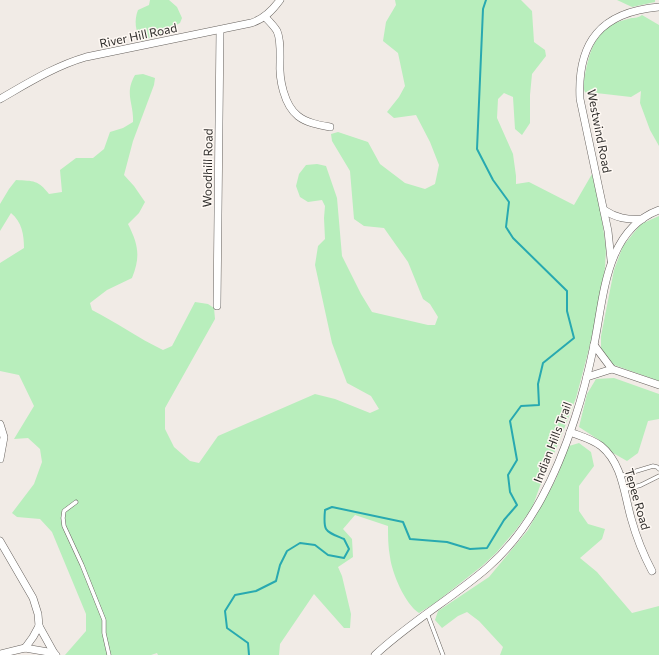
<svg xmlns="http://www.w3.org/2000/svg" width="659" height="655" font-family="Commissioner,sans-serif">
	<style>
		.green { fill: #b8eebc }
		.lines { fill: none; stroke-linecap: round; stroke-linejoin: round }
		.stream { stroke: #28a9b0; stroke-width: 2 }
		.lane-casing { stroke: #67625e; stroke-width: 4.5 }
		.street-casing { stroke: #67625e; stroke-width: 8 }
		.lane { stroke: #fff; stroke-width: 3.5 }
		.street { stroke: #fff; stroke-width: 7 }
		.labels { text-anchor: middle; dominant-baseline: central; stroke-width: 3; stroke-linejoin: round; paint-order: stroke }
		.street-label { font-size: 12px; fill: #302e2c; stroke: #fef8f3 }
	</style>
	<rect width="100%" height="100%" fill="#f1ebe6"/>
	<g class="green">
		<path d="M150,0H169L177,7L182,18L180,23L159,34L142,41C135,32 134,20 138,10L149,5Z"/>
		<path d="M395,0H521L532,11L534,42L545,50L546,56L532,74L530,95V123L522,135L515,129L513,97L504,93L498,99L497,118L513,154L516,176V184L529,182L574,205L592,174L601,213L606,248L605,268L598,308L590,345L576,398L559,442L540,486L532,508L515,531L496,553L482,566L435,603L419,613C405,604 392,573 390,557C388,547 388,536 388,526L355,515L343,529L352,539L353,557L338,567L342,576L351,614L350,628H344L314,594L280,644L279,655H158L157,653L151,655H65L86,631V614L52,532L40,519L17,517L12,513L34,484L42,462L40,449L28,438L14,439L34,406L19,375L0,371V263L24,248C24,235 22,222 11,213L0,231V204L9,189L16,180C34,181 38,180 49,194L62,192L60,170L76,158H93L104,149L110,132L123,128L133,122C134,103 124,94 135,75L143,74L155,78L154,85L133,141L124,175L134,186L145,202L139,213L128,224C138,244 141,256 132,278L107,290L90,303L92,310C116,322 138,338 163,350L172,346L195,302L208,304L214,308L215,319L165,408V429L174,447L190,461L199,463L218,436L315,394L335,399L370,413L379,409L371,396L347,383L332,343L315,265L318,246L325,239L324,218L325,206L322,200L308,202L300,197L296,186L299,174L306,165L317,164L326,166L337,198L342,256L361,294L372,312L428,325H435L438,317L430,304L423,299L408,262L384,228L364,226L354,219L350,171L332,141L331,134L338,132L368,142L380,164L405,183L425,189L435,184L439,165L430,142L416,115L394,118L387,112L399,97L405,86L398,53L383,41L386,22L396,5Z"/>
		<path d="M617,0H655V2L632,7Z"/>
		<path d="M642,15L659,25V146L650,130L640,103L641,91L631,97L596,93L592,96L585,92L583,87C587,64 590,37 613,24C617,22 623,20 628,19C633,17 637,19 642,15Z"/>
		<path d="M659,216V381L614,365L607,360L601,348V336L614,270L623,246L641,224Z"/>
		<path d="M614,378L659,394V419L648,421L638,453L627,461L613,453L599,440L579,427L587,394L596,379Z"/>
		<path d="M579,443L591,452L594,466L579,486V511L588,524L605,529L602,539L580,558L597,572L632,613L659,606V655H500L503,647L479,621L467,612L458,616L442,628L435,620L438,611L489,577L528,530L556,479L569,446Z"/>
	</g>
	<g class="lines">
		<path class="stream" d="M249,655L248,643L227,628L225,611L235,595L256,591L276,581L280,565L287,551L300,543L315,545L328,555L344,558L349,549L344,539C325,531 323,532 325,510L332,507L403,522L410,539L447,542L470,549L487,548L504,520L517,505L510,492L508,475L517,460L510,421L521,406L539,405L538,384L543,363L574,338L567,311V291L513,238L506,227L509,202L493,180L477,149L483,9L486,0"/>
		<defs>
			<g id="lane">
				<path d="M620,476L653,466L657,467L659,469"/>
				<path d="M624,490L641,485L659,476"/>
				<path d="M76,502L64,511L63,518L64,526L82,565L104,620V633L109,655"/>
				<path d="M427,613L443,655"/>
			</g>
			<g id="street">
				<path d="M265,17C269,21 274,26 277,31C281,40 280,52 280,62C279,79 284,105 298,116C307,123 319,125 330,127"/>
				<path d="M0,99C28,83 55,66 86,57L251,23C264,19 272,11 280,0"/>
				<path d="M604,210C616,218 627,220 642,219"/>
				<path d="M611,260L608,231L580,99C577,42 601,12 659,7"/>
				<path d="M217,306L220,30"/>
				<path d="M594,345L612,369"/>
				<path d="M587,377L612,369L659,385"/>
				<path d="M0,424L4,437L0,459"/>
				<path d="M570,432C580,436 592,439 601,446C622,463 624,493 631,518C636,536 643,554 652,571"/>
				<path d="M0,541L33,598L38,614L39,626L54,653"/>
				<path d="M25,648L33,637L39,626"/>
				<path d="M0,654L25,648L54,653L56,655"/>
				<path d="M375,655C410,622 451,599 487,568C532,529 557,473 575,418C583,394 589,369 594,345C604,297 605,230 659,210"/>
			</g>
		</defs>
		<use href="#lane" class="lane-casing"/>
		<use href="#street" class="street-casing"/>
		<use href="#lane" class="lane"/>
		<use href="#street" class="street"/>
	</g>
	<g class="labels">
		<g class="street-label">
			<text transform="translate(138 35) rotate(-12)">River Hill Road</text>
			<text transform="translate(600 131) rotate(79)">Westwind Road</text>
			<text transform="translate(207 168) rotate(-89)">Woodhill Road</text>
			<text transform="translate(552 442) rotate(-69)">Indian Hills Trail</text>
			<text transform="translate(638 499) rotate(74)">Tepee Road</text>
		</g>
	</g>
</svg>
